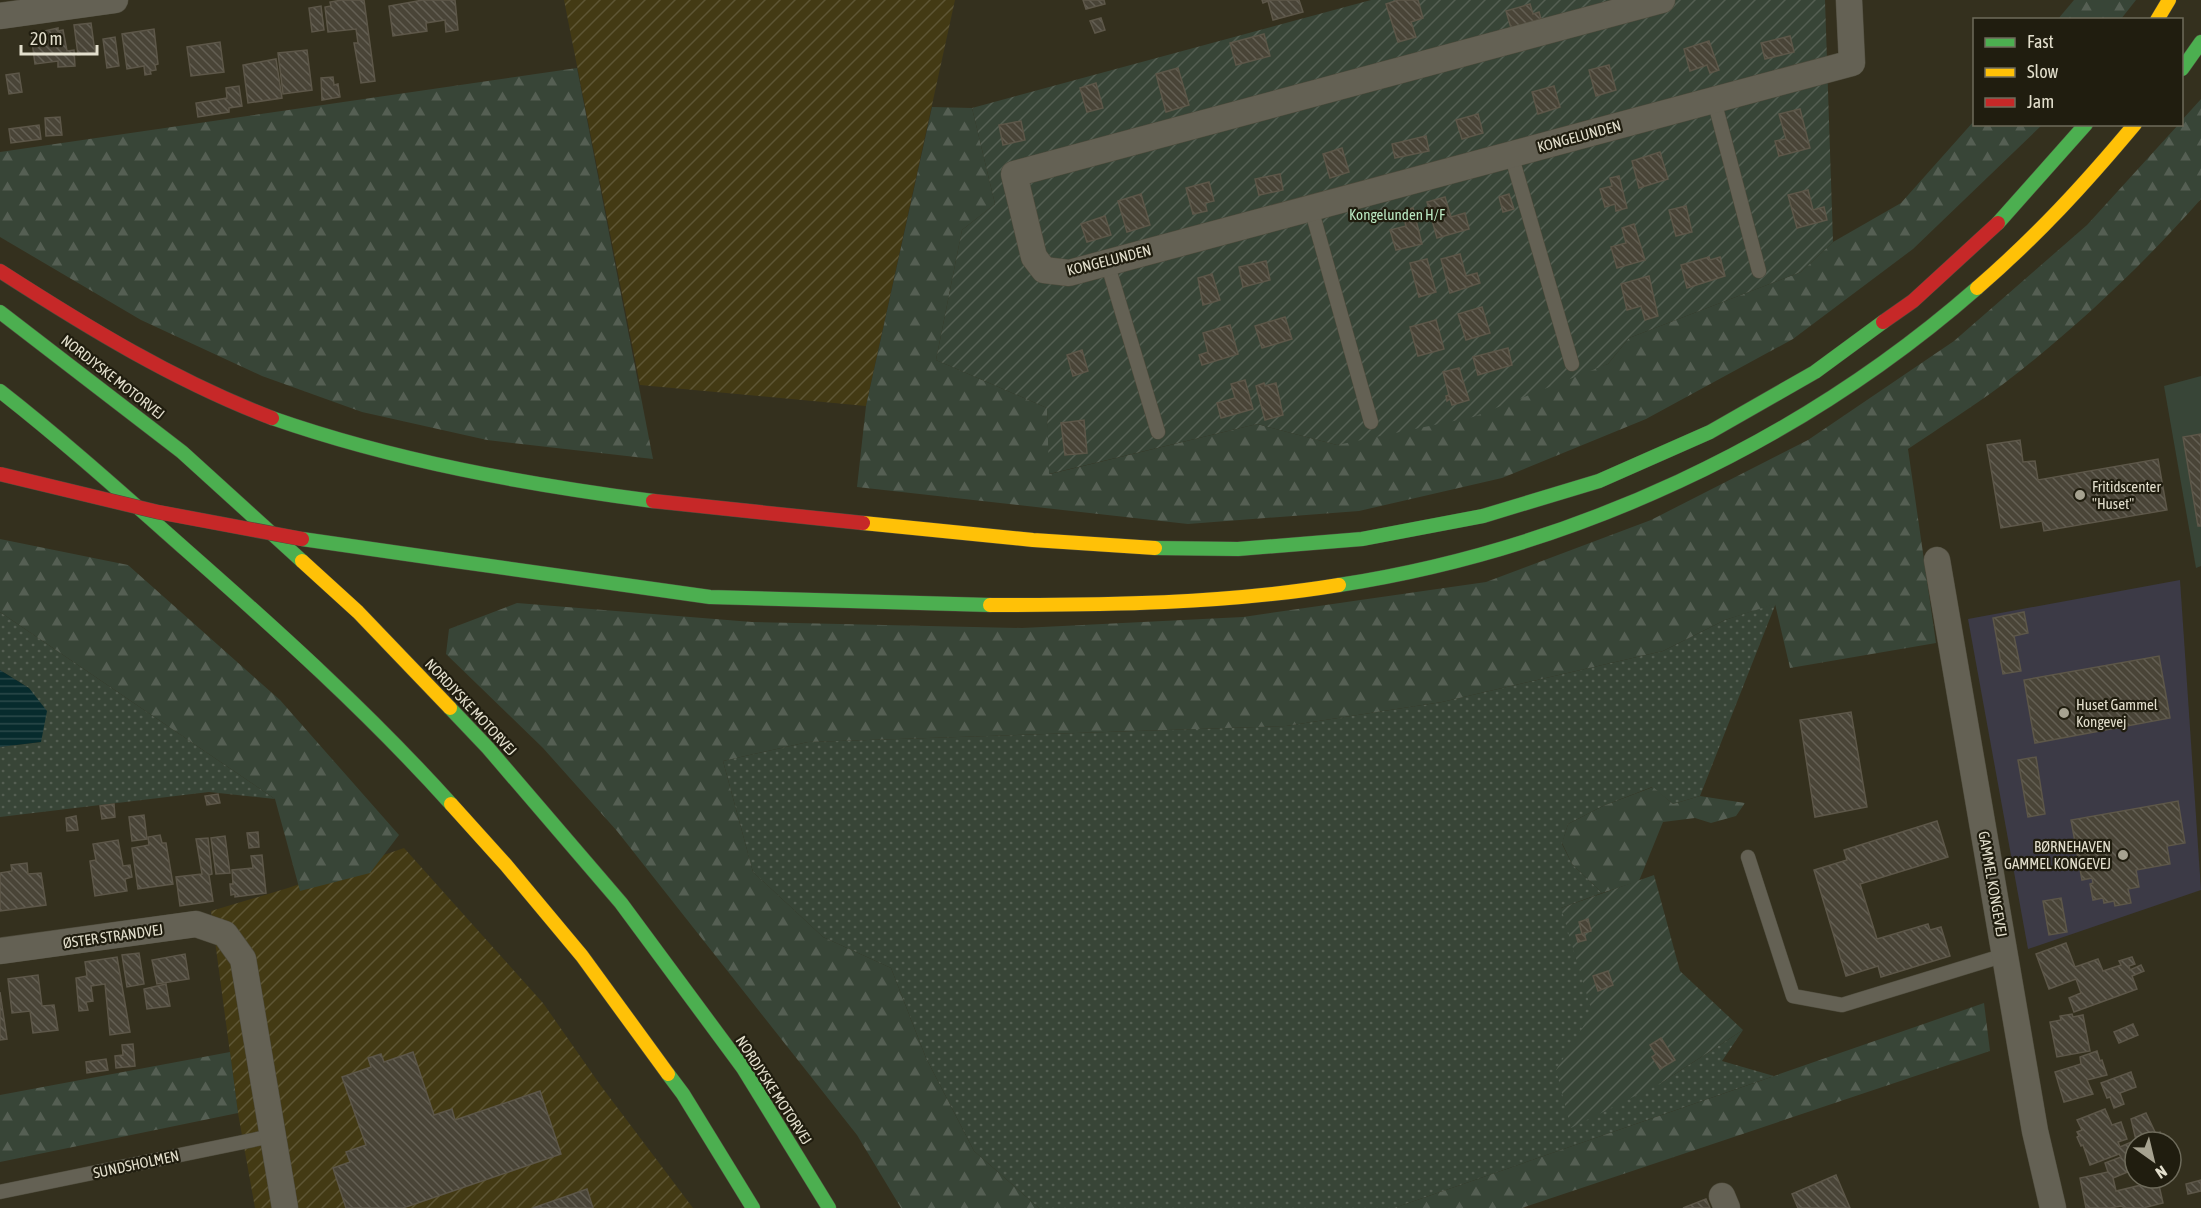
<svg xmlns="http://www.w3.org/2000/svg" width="2201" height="1208" font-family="'Asap Condensed',sans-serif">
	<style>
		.industrial { fill: url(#industrial-furrows) }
		.education { fill: #3c3a46 }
		.grass { fill: url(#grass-dots) }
		.forest { fill: url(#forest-firs) }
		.park { fill: #384537 }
		.garden { fill: url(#garden-furrows) }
		.water { fill: url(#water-rules) }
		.building { fill: url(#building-back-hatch); stroke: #5d5749; stroke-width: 1.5 }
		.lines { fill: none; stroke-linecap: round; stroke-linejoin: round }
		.lane-casing { stroke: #4f4c3d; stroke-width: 15 }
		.street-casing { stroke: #4f4c3d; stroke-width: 27 }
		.fast-casing { stroke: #4f4c3d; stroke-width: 15 }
		.slow-casing { stroke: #4f4c3d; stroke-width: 15 }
		.jam-casing { stroke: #4f4c3d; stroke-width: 15 }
		.lane { stroke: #646154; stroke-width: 14 }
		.street { stroke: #646154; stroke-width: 26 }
		.fast { stroke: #4caf50; stroke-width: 14 }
		.slow { stroke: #ffc107; stroke-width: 14 }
		.jam { stroke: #c62828; stroke-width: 14 }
		.fast-bridge-casing { stroke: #4f4c3d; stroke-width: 15; stroke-linecap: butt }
		.jam-bridge-casing { stroke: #4f4c3d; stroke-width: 15; stroke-linecap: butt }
		.fast-bridge { stroke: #4caf50; stroke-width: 14 }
		.jam-bridge { stroke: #c62828; stroke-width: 14 }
		.poi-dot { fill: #a6a290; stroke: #201d0f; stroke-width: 2 }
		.labels { text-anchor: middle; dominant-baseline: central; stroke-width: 4.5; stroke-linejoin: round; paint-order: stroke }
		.street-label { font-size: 15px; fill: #e3dfcd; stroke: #201d0f }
		.park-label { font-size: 15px; fill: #bae8c1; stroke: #201d0f }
		.poi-label { font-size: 15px; fill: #e3dfcd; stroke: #201d0f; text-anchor: start }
	</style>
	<defs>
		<pattern id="industrial-furrows" width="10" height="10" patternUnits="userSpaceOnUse" patternTransform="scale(1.5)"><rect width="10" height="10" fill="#433a14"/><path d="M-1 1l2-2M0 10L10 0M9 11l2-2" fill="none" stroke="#5e5635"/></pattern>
		<pattern id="grass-dots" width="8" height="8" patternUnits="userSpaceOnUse" patternTransform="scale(1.5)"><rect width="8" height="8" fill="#384537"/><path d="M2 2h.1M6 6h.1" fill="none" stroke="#555f53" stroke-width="1.8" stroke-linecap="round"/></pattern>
		<pattern id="forest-firs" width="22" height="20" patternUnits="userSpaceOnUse" patternTransform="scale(1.5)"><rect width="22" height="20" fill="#384537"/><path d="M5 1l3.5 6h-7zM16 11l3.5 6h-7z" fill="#555f53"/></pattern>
		<pattern id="garden-furrows" width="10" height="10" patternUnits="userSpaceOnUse" patternTransform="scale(1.5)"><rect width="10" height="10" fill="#384537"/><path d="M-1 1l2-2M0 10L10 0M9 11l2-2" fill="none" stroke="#555f53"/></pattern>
		<pattern id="water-rules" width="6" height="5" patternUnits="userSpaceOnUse" patternTransform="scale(1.5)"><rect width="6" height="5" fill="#072b2d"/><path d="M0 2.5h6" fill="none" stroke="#2b494a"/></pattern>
		<pattern id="building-back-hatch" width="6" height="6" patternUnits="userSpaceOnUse" patternTransform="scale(1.5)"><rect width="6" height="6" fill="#494437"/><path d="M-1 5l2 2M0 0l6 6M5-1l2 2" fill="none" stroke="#635f53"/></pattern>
	</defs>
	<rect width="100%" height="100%" fill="#34301e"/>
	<g class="industrial">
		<path d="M564,0H955L866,406L640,385Z"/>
		<path d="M404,848L543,1003L601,1086L693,1208H255L238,1113L211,911L288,888Z"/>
	</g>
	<path class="education" d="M2180,580L2201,890L2028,949L1968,619Z"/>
	<g class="grass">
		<path d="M1776,603L1700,796L1673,804L1652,787L1603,806L1568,824L1562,844L1572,864L1602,893L1561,908L1661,1083L1743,1030L1722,1061L1774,1076L1394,1208H1039L974,1151L926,1058L891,968L823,937L753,872L723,761L808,742L1286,726L1442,702L1663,651L1725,620Z"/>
		<path d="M0,612L275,799L209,792L0,817V747L41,742L29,688L0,670Z"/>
	</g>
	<g class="forest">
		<path d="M2074,0H2136L2121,19H2058Z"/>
		<path d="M577,68L653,459L487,440L362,412L262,376L141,320L0,237V152Z"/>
		<path d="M2201,99V199C2141,267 2074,330 2002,385C1971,408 1939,428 1908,449L1936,643L1790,668L1775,604L1725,620L1663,651L1442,702L1286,726L808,742L723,761L753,872L823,937L891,968L926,1058L974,1151L1039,1208H901L857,1135L617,831L543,748L446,654L449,629L517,603L752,622L1022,628L1243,617L1486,582L1651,520L1808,440L1954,341L2087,225L2178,125L2182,124V120Z"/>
		<path d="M932,107L972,108L995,204L962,230L936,360L1047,408L1050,474L1257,424L1337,445L1608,364L1629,338L1801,272L1833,242L1901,203L1974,121V124L2042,125L1913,249L1793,339L1646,419L1502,478L1359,511L1188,524L857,487L866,406Z"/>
		<path d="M0,539L128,565L280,700L399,835L370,873L300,891L275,799L0,612Z"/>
		<path d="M1653,787L1673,804L1700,796L1745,803L1736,816L1711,823L1695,818L1663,822L1639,881L1602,893L1572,864L1562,843L1568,824L1603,806Z"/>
		<path d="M1984,1003L1990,1051L1522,1208H1394Z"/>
		<path d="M230,1052L238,1113L0,1162V1095Z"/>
	</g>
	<path class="park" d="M2201,376V566L2196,568L2164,386Z"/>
	<g class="garden">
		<path d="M1371,0H1825L1833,242L1801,272L1629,338L1608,364L1473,417L1337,445L1257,424L1049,474L1047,408L936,360L962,230L995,204L972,108Z"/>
		<path d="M1654,875L1680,971L1743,1030L1661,1083L1571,1128L1556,1070L1592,1012L1561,908Z"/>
	</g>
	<path class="water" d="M0,670L29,688L47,711L41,742L0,747Z"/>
	<g class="building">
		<path d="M342,0H364L375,81L361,83L354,43H358L356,29L328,32L325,7L331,6L330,2Z"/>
		<path d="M423,0H455L458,30L446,32L445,20L426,23L427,31L393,36L389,6Z"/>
		<path d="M1083,0H1104L1105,4L1086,9Z"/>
		<path d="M1262,0H1299L1303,12L1273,20L1268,1L1263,3Z"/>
		<path d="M1398,0H1418L1423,18L1411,22L1416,37L1398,42L1386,4Z"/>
		<path d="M1530,4L1533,14L1539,12L1541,19L1511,28L1506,11Z"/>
		<path d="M321,6L324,30L312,32L309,8Z"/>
		<path d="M1101,18L1105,30L1095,33L1090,21Z"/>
		<path d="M91,23L95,52L78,55L74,25Z"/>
		<path d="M58,28V31L63,30L67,51L74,50L75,66L58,67V61L35,64L31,34Z"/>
		<path d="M154,29L158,64L155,65L156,70L150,71L151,74L145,75L144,66L127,69L122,34Z"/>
		<path d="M1264,34L1270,56L1236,65L1230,43Z"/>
		<path d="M1790,36L1794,52L1765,59L1761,43Z"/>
		<path d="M115,37L119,66L107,68L103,39Z"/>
		<path d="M1709,41L1719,70L1710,73L1707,65L1690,71L1684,49Z"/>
		<path d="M220,42L224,72L191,76L187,47Z"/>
		<path d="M307,50L312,90L283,94L278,53Z"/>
		<path d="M276,59L282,98L248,103L243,65Z"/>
		<path d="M1609,65L1616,90L1596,96L1589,70Z"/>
		<path d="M1178,68L1189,105L1166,112L1156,74Z"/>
		<path d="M19,73L22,92L9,94L6,75Z"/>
		<path d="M333,77L334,85L338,84L340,97L322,100L321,78Z"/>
		<path d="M1096,83L1103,108L1087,112L1080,88Z"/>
		<path d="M239,86L242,106L229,108V112L198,117L196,103L227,98L226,88Z"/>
		<path d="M1554,86L1560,107L1538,114L1532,92Z"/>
		<path d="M1800,109L1810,148L1779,156L1775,141L1786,139L1779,114Z"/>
		<path d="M1478,114L1483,133L1462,139L1456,120Z"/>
		<path d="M60,117L62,135L46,136L45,118Z"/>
		<path d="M1021,121L1025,140L1003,145L999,125Z"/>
		<path d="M39,125L41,139L11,143L9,129Z"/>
		<path d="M1426,136L1429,151L1395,158L1392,144Z"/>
		<path d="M1342,148L1349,172L1330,178L1323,154Z"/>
		<path d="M1660,152L1668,179L1639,188L1632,161Z"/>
		<path d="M1280,174L1283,190L1259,195L1255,179Z"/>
		<path d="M1619,176L1627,208L1616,211L1615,204L1605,207L1600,189L1612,186L1610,178Z"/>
		<path d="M1209,182L1214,201L1205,203L1207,211L1193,214L1186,188Z"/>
		<path d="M1808,190L1813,210L1824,207L1827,220L1797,228L1788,195Z"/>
		<path d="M1141,194L1150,225L1127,232L1118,201Z"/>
		<path d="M1509,194L1514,209L1503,212L1499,197Z"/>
		<path d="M1445,197L1451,217L1465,213L1469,229L1437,238L1427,202Z"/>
		<path d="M1686,206L1692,232L1676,236L1669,210Z"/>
		<path d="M1413,208L1422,244L1396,250L1390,230L1406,226L1402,211Z"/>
		<path d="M1105,216L1111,235L1087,242L1081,224Z"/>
		<path d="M1634,224L1645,260L1617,268L1611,247L1626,243L1622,228Z"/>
		<path d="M1460,254L1466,276L1477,273L1480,283L1450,293L1441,259Z"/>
		<path d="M1709,257L1710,260L1720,257L1725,276L1687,288L1681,265Z"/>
		<path d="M1427,259L1436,292L1419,297L1410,263Z"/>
		<path d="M1266,261L1270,280L1243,287L1239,267Z"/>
		<path d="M1212,274L1220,300L1203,305L1198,278Z"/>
		<path d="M1649,276L1658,316L1645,320L1641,306L1627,310L1621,284Z"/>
		<path d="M1482,307L1490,333L1466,340L1458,314Z"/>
		<path d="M1285,317L1292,339L1262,348L1255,326Z"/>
		<path d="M1436,320L1444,349L1418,356L1410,327Z"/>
		<path d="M1230,325L1238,354L1202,365L1199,355L1208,352L1203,333Z"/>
		<path d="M1508,348L1512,365L1478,375L1473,357Z"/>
		<path d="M1082,350L1088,371L1073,376L1067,355Z"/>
		<path d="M1459,368L1469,400L1452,405L1450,399L1447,401L1446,396L1449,395L1443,372Z"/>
		<path d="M1245,380L1253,409L1221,418L1217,403L1235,398L1231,384Z"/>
		<path d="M1264,383L1265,386L1276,383L1283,415L1265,420L1256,386Z"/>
		<path d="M1084,420L1087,453L1065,455L1061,423Z"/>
		<path d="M2201,434V526H2198L2183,437Z"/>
		<path d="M2020,440L2023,462L2035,461L2038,480L2158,459L2167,510L2044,531L2042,521L2001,528L1987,445Z"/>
		<path d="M2024,612L2028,633L2014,636L2021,671L2003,674L1993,618Z"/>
		<path d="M2159,656L2170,718L2035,743L2024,680Z"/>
		<path d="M1851,712L1867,807L1815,817L1800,720Z"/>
		<path d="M2036,757L2045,814L2028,817L2018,760Z"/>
		<path d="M218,794L220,803L207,805L205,796Z"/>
		<path d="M2178,801L2185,843L2167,846L2170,864L2136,870L2139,887L2128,889L2131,903L2115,906L2114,901L2104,903L2103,898L2093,900L2090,884L2093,883L2092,878L2082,880L2071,820Z"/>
		<path d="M114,804L115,817L102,819L100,806Z"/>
		<path d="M144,815L147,839L132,841L129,817Z"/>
		<path d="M76,816L78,830L67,831L66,818Z"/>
		<path d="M1937,821L1948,857L1860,884L1877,939L1928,924L1930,930L1941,927L1950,956L1881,977L1878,966L1846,976L1814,870L1847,860L1844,850Z"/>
		<path d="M258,832L259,847L249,848L247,833Z"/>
		<path d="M160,835L162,843H166L173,884L138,889L132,848L149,845L148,837Z"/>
		<path d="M225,836L230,873L216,874L211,838Z"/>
		<path d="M208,838L212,874L209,875L213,901L180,906L176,877L202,874L196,839Z"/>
		<path d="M118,840L123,866L130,865L132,877L125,879L127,891L95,896L90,861L96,860L93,844Z"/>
		<path d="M262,855L266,893L235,897V894L231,895L230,884H233L232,870L253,868L251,856Z"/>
		<path d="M27,863L28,874L41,873L46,905L0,911V873L12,871L11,865Z"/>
		<path d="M2061,898L2067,932L2049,935L2043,901Z"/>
		<path d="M1588,919L1591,931L1584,933L1586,940L1578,942L1576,935L1582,934L1579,922Z"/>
		<path d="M2066,943L2075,967L2098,959L2103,971L2121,965L2119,961L2132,957L2135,964L2129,966L2130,970L2141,965L2144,971L2132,976L2137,989L2074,1012L2069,998L2081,993L2076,979L2049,989L2036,954Z"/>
		<path d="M139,953L144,984L127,987L122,955Z"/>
		<path d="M185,954L189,979L157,984L152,960Z"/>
		<path d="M117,957L130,1032L110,1035L105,984L91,986L93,1001L86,1002L88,1010L79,1011L76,978L87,976L85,962Z"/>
		<path d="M1608,971L1613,985L1598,991L1593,976Z"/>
		<path d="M38,975L42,1006L54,1005L58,1030L33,1033L30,1011L12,1013L8,979Z"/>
		<path d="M166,984L170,1006L147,1009L144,989Z"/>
		<path d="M0,992L7,1039L0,1040Z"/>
		<path d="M2072,1014L2073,1017L2083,1015L2090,1051L2057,1057L2050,1022L2061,1020L2060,1016Z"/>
		<path d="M2133,1024L2138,1035L2119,1043L2114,1032Z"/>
		<path d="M1661,1038L1675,1060L1660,1069L1652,1057L1656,1054L1650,1045Z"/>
		<path d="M133,1044L135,1066L116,1068L115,1056L123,1055L122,1045Z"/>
		<path d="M2097,1051L2100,1061L2102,1060L2107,1075L2087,1080L2093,1094L2064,1102L2055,1072L2081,1064L2080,1057Z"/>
		<path d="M413,1052L434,1115L452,1109L455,1120L540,1091L561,1154L403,1208H346L333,1168L350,1162L346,1152L366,1145L342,1077L371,1067L368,1058L381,1054L384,1062Z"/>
		<path d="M106,1059L108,1070L87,1073L86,1062Z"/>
		<path d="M2131,1072L2136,1087L2120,1093L2124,1104L2114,1108L2110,1097L2107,1098L2101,1083Z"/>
		<path d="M2105,1109L2112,1125L2121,1122L2127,1139L2118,1142L2120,1147L2136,1140L2131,1119L2146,1113L2156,1134L2160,1132L2163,1142H2135V1169L2113,1178L2116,1191L2158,1181L2163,1203L2143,1208H2125L2121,1206L2110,1208H2086L2080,1178L2108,1172L2105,1163L2121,1157L2119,1154L2090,1165L2083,1145L2081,1146L2077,1137L2079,1136L2077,1132L2082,1130L2077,1120Z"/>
		<path d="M1836,1175L1850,1208H1798L1792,1194Z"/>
		<path d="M2201,1180V1191L2188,1194L2186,1184Z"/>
		<path d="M587,1189L593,1208H533Z"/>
		<path d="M1706,1199L1710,1208H1683Z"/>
	</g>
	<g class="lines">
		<defs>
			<g id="lane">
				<path d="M1714,100L1759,271"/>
				<path d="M1511,154L1572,364"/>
				<path d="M1311,208L1371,422"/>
				<path d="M1107,262L1158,432"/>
				<path d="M1748,857L1793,996L1842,1005L2005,955"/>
				<path d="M0,1192L272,1136"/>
			</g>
			<g id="street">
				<path d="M1662,0L1014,174L1034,257L1044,270L1069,273L1852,63L1849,0"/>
				<path d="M0,16L115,0"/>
				<path d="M1937,560L2035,1131L2053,1208"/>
				<path d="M0,951L196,924L225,934L243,959L285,1208"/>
				<path d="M1722,1196L1727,1208"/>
			</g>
			<g id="fast">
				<path d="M2182,69L2201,42"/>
				<path d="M1998,223L2086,124"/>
				<path d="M0,312L182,452L302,561"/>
				<path d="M0,391C64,441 125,496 186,550C278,631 369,713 451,804"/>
				<path d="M272,418C395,461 524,484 653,501"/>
				<path d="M1155,548L1238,549L1362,539L1483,516L1599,481L1710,432L1815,372L1883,322"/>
				<path d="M441,559L710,597L990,605"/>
				<path d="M1339,585C1572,549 1799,444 1977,288"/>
				<path d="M450,708L488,748L621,903L743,1068L829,1208"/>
				<path d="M668,1074L683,1094L753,1208"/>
			</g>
			<g id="slow">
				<path d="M2157,20L2169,0"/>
				<path d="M1977,288C2037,236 2084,185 2135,124"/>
				<path d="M863,523L1033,540L1155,548"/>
				<path d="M302,561L358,612L450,708"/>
				<path d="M990,605C1106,605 1223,604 1339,585"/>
				<path d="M451,804L506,865L582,956L668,1074"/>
			</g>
			<g id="jam">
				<path d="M0,271C87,327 175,381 272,418"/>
				<path d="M1883,322L1913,301L1998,223"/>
				<path d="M653,501L863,523"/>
			</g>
		</defs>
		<use href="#lane" class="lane-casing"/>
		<use href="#street" class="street-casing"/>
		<use href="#fast" class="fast-casing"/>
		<use href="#slow" class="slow-casing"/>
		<use href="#jam" class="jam-casing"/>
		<use href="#lane" class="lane"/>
		<use href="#street" class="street"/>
		<use href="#fast" class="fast"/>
		<use href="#slow" class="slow"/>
		<use href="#jam" class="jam"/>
		<defs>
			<path id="fast-bridge" d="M302,539L441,559"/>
			<path id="jam-bridge" d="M0,474L158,512L302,539"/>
		</defs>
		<use href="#fast-bridge" class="fast-bridge-casing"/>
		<use href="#jam-bridge" class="jam-bridge-casing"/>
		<use href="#fast-bridge" class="fast-bridge"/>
		<use href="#jam-bridge" class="jam-bridge"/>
	</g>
	<g class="poi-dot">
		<circle cx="2080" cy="495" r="6"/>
		<circle cx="2064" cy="713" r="6"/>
		<circle cx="2123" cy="855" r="6"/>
	</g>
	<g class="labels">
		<g class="street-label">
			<text transform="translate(1579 136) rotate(-15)">KONGELUNDEN</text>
			<text transform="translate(1109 260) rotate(-14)">KONGELUNDEN</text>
			<text transform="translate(113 377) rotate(38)">NORDJYSKE MOTORVEJ</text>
			<text transform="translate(471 707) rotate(47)">NORDJYSKE MOTORVEJ</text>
			<text transform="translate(1993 884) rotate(80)">GAMMEL KONGEVEJ</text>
			<text transform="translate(113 936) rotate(-8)">ØSTER STRANDVEJ</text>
			<text transform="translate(774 1090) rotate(57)">NORDJYSKE MOTORVEJ</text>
			<text transform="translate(136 1164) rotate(-12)">SUNDSHOLMEN</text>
		</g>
		<g class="park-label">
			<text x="1397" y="214">Kongelunden H/F</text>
		</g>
		<g class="poi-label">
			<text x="2092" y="486">Fritidscenter<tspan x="2092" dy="17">"Huset"</tspan></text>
			<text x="2076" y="704">Huset Gammel<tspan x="2076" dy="17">Kongevej</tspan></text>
			<text x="2111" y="846" text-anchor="end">BØRNEHAVEN<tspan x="2111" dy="17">GAMMEL KONGEVEJ</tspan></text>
		</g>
	</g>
	<rect x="1973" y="18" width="210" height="108" fill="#201d0f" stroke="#6e6b5b" stroke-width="1.5"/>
	<rect x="1985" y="38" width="30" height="9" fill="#4caf50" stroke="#6e6b5b" stroke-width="1.5"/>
	<text x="2027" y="48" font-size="18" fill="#e3dfcd">Fast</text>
	<rect x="1985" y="68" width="30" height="9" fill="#ffc107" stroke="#6e6b5b" stroke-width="1.5"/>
	<text x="2027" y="78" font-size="18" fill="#e3dfcd">Slow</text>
	<rect x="1985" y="98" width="30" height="9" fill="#c62828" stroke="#6e6b5b" stroke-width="1.5"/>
	<text x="2027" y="108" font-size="18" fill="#e3dfcd">Jam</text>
	<g transform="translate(2153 1160) rotate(146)"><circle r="28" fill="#201d0f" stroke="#6e6b5b" stroke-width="1.5"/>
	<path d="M0-4.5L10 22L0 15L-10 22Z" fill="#a6a290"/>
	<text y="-9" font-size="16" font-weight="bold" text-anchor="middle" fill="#e3dfcd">N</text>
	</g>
	<path d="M21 45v9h76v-9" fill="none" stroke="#e3dfcd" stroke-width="3"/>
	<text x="30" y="45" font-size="18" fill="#e3dfcd" stroke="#201d0f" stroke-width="4.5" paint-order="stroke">20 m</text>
</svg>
